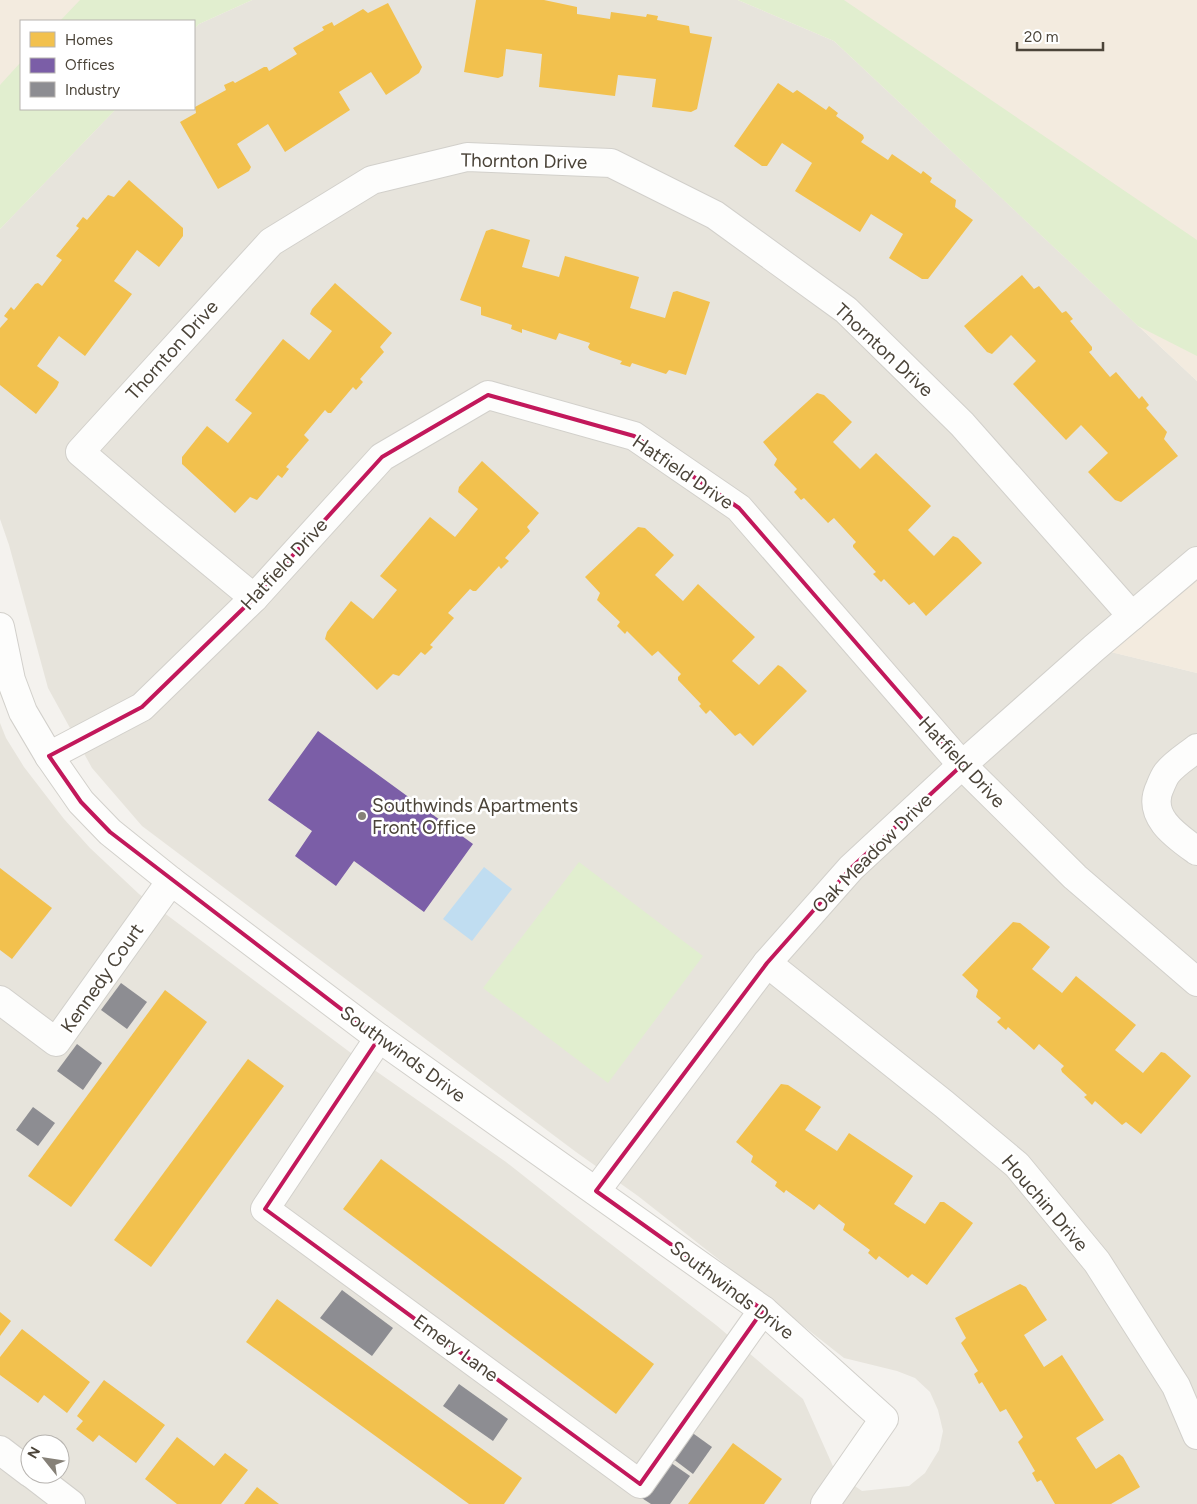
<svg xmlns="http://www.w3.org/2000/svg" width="1197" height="1504" font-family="Figtree,sans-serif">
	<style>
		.residential { fill: #e7e4dc; fill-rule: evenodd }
		.commercial { fill: #f3ebdf }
		.green { fill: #e1eecf }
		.water { fill: #c0ddf1 }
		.homes { fill: #f2c14e }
		.offices { fill: #7b5ea7 }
		.industry { fill: #8d8d92 }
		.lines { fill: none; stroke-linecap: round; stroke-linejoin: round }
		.minor-casing { stroke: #d2d0cb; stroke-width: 30 }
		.minor { stroke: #fdfdfc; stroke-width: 28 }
		.marked { fill: none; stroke: #c2185b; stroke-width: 4; stroke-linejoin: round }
		.poi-dot { fill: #868178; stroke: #fff; stroke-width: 2 }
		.labels { text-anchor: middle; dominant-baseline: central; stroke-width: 5; stroke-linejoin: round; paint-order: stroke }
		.street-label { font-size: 19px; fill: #4b4439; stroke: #fff }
		.poi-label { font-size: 19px; fill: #4b4439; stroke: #fff; text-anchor: start }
	</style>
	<rect width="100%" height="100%" fill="#f4f2ee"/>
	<path class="residential" d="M252,0H738L834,41L1197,381V559L1095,648L1197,673V1504H0V723L6,738L24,767L64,819L90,848L139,894L363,1062L506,1162L577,1218L716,1325L803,1399L836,1473L862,1491L909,1486L925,1473L939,1450L943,1431L938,1410L930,1392L915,1378L897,1371L844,1358L638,1196L576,1152L142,826L92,768L48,688L9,545L0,519V229L116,109H194V29L199,24ZM30,1444H60V1474H30Z"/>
	<g class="commercial">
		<path d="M0,0H252L199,24L194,29V21H21V109H116L0,229Z"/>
		<path d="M738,0H1197V381L834,41Z"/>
		<path d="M1197,559V673L1094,648Z"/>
	</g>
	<g class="green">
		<path d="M80,0H252L199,24L194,29V21H60Z"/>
		<path d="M738,0H844L1197,240V356L1138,326L834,41Z"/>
		<path d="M21,62V109H116L0,229V85Z"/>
		<path d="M579,862L703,956L608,1083L483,988Z"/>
	</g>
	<path class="water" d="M484,867L512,889L472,941L443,919Z"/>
	<g class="homes">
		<path d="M476,0H544L577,7V14L610,19L611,12L646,17L647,14L658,16L657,20L689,26L690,33L712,37L697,109L691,112L652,107L656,79L618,75L615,96L539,87L542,54L506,49L503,76L498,78L464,72Z"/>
		<path d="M388,3L422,67L419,73L386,95L371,72L339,92L350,110L285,152L268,124L237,144L251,167L249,171L218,189L180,122L196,113L195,107L226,90L224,85L233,81L235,83L264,67H267L269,71L297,54L293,48L324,30L322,27L332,22L334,26L363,9L368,13Z"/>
		<path d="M778,83L793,93L797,90L826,110L829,106L838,113L836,116L863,135L864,138L861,142L888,160L892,154L921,174L923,171L932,178L930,182L956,200L955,207L973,220L928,279H922L889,258L903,234L871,214L860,232L795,191L812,163L782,143L767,166H762L734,146Z"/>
		<path d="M129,180L183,228V236L159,267L137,250L114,281L132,294L85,356L59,336L37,366L59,382L57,387L36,414L0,385V328L8,319L4,316L11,307L14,310L35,284L38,283L42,286L62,260L56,256L79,228L76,226L83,217L87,220L108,195L114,197Z"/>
		<path d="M492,229L530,240L522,267L559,277L565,256L639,277L630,308L665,318L673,292L677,291L710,302L686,375L669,370L666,374L632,363L630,367L620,364L622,361L590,350L588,347L590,343L559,333L556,340L522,329V333L511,329L512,325L481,315V307L460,300L486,231Z"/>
		<path d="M1022,275L1034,289L1039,286L1062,313L1066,311L1073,319L1070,321L1092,347V350L1089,352L1110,377L1116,372L1139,399L1142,396L1149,405L1146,408L1167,432L1164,439L1178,456L1121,502L1115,500L1088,472L1108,453L1081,425L1066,440L1013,384L1036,361L1011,335L992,354L987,352L964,326Z"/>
		<path d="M335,283L392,333L380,347L384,352L360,379L363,382L356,390L353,387L331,413H328L325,410L304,435L309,440L286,467L289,469L282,478L278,475L257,500L250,497L235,513L182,464V457L207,426L228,443L252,413L235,400L283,339L309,360L332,331L310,314L312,309Z"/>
		<path d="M817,393L824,395L852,422L833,442L860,469L876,453L931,506L908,530L934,556L953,536L958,538L982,563L926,616L914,602L909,605L884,579L881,582L873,574L876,572L853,547V545L856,542L834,518L828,523L804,498L801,500L794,492L797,489L774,465L777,459L763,442Z"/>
		<path d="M482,461L539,513L527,527L530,531L505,558L509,561L501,569L499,566L476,591H473L470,589L448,613L454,618L430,645L433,647L425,655L421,652L399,676L393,674L377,690L325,639L327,632L351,601L373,619L397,590L380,576L430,517L455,537L478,509L458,492L459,487Z"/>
		<path d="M638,527L645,528L674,555L655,575L683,601L698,584L755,637L732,661L759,685L778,665L782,667L807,691L753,746L740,733L735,736L710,710L706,714L699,706L701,704L678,680V677L681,674L658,651L652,656L627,631L625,634L617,626L620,622L597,600L600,593L585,577Z"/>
		<path d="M0,868L52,908L12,959L0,950Z"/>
		<path d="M1013,922L1020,923L1050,947L1032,969L1062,993L1076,976L1136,1025L1115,1050L1143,1073L1161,1052L1165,1053L1191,1076L1141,1134L1126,1122L1122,1125L1095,1101L1092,1105L1084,1097L1087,1095L1062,1072L1061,1069L1064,1066L1039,1044L1034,1050L1008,1027L1006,1030L997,1022L1001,1018L976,997L978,990L962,975Z"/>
		<path d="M165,990L207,1022L71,1207L28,1176Z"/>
		<path d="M248,1059L284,1086L151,1267L114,1240Z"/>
		<path d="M781,1084L788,1085L821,1107L805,1130L837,1151L849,1133L913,1176L894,1204L925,1224L940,1202H944L973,1223L927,1285L912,1274L908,1278L879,1256L876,1260L868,1253L870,1250L843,1230L845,1224L819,1204L814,1210L786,1190L784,1193L775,1186L777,1182L751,1162L753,1156L736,1142Z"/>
		<path d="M381,1159L654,1364L616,1414L343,1209Z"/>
		<path d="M1020,1284L1026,1287L1047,1320L1024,1335L1044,1367L1062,1355L1104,1420L1076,1438L1096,1469L1119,1454L1123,1457L1140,1487L1111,1504H1055L1041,1480L1037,1482L1032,1473L1035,1471L1018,1442L1023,1437L1006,1409L1000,1412L982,1382L979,1384L974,1374L978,1371L961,1343L966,1338L955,1318Z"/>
		<path d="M277,1299L522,1478L504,1504H469L246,1342Z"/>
		<path d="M0,1312L11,1321L0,1336Z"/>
		<path d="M22,1329L90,1382L67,1413L44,1395L38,1403L0,1375V1357Z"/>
		<path d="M104,1380L165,1425L136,1463L99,1435L93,1442L76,1429L83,1421L77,1416Z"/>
		<path d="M177,1437L214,1466L225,1453L248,1470L221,1504H177L145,1479Z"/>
		<path d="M733,1443L782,1479L764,1504H688Z"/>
		<path d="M257,1487L279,1504H244Z"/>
	</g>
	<path class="offices" d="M318,731L473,844L424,912L354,861L336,886L295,856L312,831L268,800Z"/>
	<g class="industry">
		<path d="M121,983L147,1002L127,1029L101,1010Z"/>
		<path d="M77,1044L102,1063L83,1090L57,1071Z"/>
		<path d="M33,1107L55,1123L38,1146L16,1130Z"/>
		<path d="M342,1290L393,1328L372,1356L320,1318Z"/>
		<path d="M459,1384L508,1419L493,1441L443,1406Z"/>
		<path d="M687,1429L712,1447L693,1474L668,1455Z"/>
		<path d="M664,1458L690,1476L670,1504H651L637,1495Z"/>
	</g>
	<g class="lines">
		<defs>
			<g id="minor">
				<path d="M254,598L156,517L80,452L271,242L372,180L467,157L611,163L715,215L846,310L962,424L1132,616"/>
				<path d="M0,627L11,680L23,712L49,756L81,802L110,832L171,881L379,1038L763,1310L884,1419L825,1504"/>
				<path d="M1197,748C1187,756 1175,763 1167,773C1164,777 1162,782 1160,787C1146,816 1176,836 1197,851"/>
				<path d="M49,756L142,707L254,598L382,457L488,395L634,436L739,508L962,765L1075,877L1197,982"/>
				<path d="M767,963L944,1104L1017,1165L1097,1262L1176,1386L1197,1435"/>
				<path d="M0,1000L56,1042L171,881"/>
				<path d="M379,1038L265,1209L640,1484L763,1310"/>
				<path d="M596,1191L767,963L851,868L962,765L1094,648L1197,561"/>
				<path d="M0,1450L30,1473"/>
				<path d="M32,1474L71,1504"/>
			</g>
		</defs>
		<use href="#minor" class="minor-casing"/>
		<use href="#minor" class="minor"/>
	</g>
	<path class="marked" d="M488,395L634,436L739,508L962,765L851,868L767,963L596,1191L763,1310L640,1484L265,1209L379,1038L110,832L81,802L49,756L142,707L254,598L382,457Z"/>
	<circle class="poi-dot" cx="362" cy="816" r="5"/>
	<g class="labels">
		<g class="street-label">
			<text transform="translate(524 161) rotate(1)">Thornton Drive</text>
			<text transform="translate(172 350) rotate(-48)">Thornton Drive</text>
			<text transform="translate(884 350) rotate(43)">Thornton Drive</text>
			<text transform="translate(683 472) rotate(34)">Hatfield Drive</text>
			<text transform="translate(284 564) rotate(-47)">Hatfield Drive</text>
			<text transform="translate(962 762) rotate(47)">Hatfield Drive</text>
			<text transform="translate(872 853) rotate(-45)">Oak Meadow Drive</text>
			<text transform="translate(102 978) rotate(-55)">Kennedy Court</text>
			<text transform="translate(403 1054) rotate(36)">Southwinds Drive</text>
			<text transform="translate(1045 1203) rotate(49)">Houchin Drive</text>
			<text transform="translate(732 1290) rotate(37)">Southwinds Drive</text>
			<text transform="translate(456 1348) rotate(36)">Emery Lane</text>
		</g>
		<g class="poi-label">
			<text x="372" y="805">Southwinds Apartments<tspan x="372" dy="22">Front Office</tspan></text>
		</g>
	</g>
	<rect x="20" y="20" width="175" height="90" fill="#ffffff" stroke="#b7b4b0"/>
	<rect x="30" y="32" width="25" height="15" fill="#f2c14e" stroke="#b7b4b0"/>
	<text x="65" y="45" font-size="15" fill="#4b4439">Homes</text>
	<rect x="30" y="58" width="25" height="15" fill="#7b5ea7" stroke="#b7b4b0"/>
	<text x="65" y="70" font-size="15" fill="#4b4439">Offices</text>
	<rect x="30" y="82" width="25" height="15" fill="#8d8d92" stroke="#b7b4b0"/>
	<text x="65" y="95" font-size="15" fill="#4b4439">Industry</text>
	<g transform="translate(45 1459) rotate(300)"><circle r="24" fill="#ffffff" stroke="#b7b4b0"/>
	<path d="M0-4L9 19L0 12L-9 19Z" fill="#868178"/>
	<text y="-8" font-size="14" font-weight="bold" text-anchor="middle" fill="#4b4439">N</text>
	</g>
	<path d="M1017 42v8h86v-8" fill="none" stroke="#4b4439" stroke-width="2.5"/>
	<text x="1024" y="42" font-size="15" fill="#4b4439" stroke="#ffffff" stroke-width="4" paint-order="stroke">20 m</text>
</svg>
